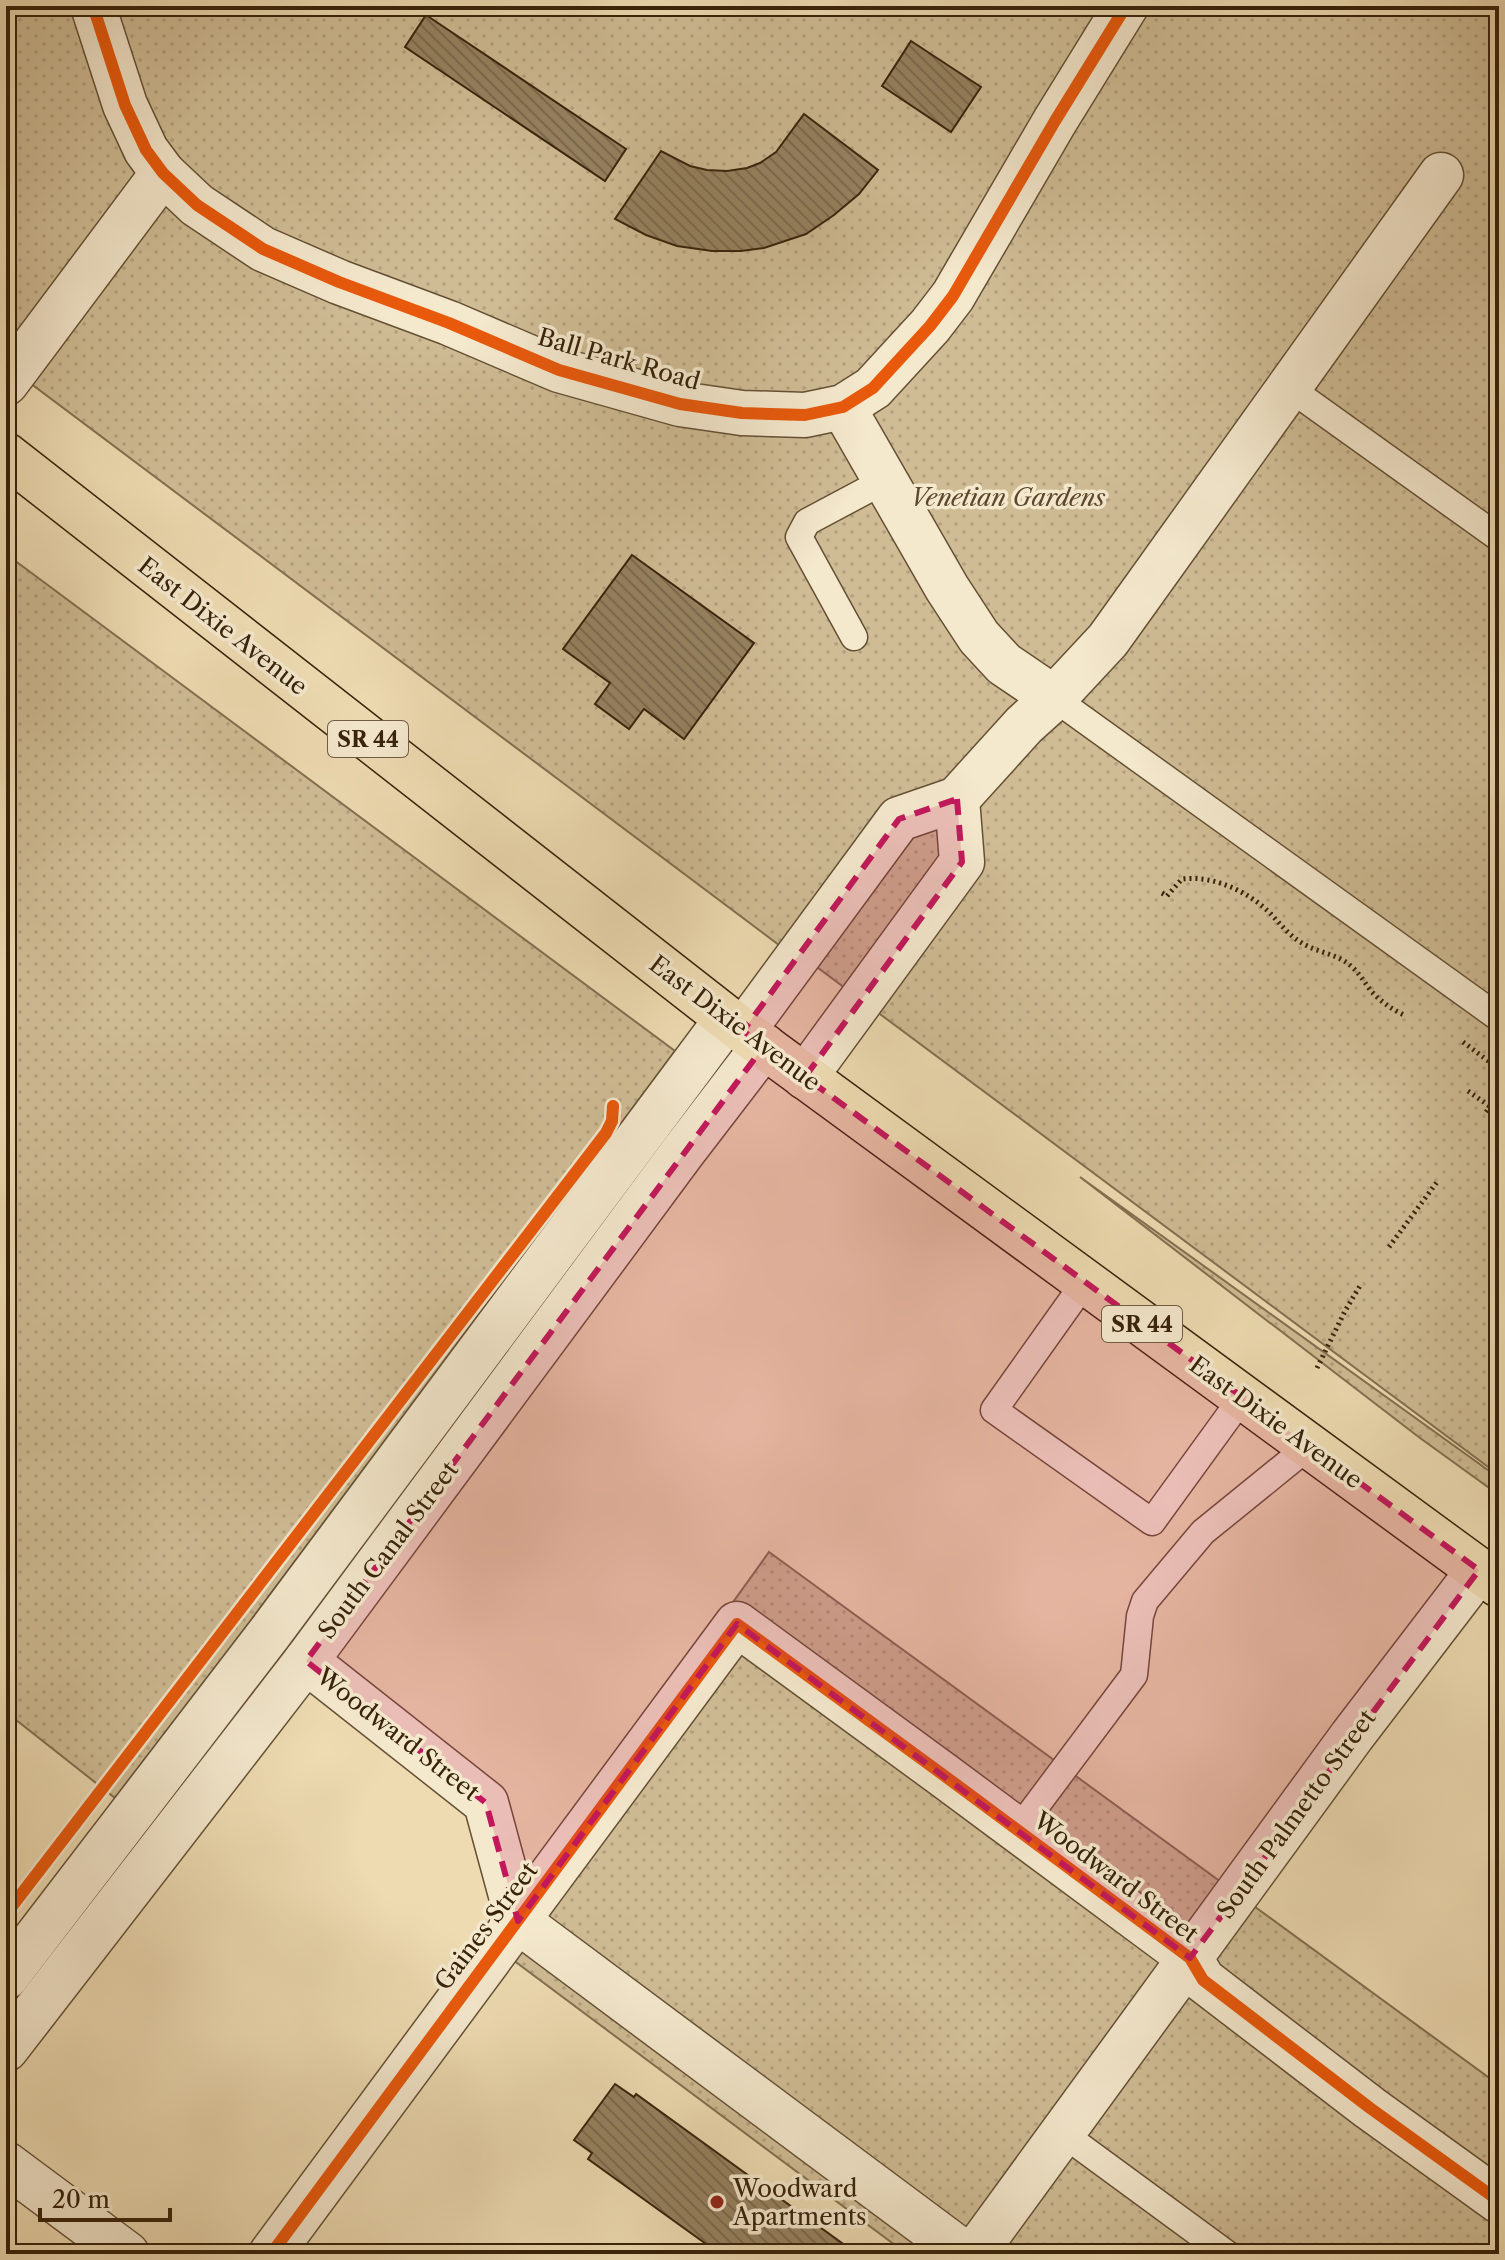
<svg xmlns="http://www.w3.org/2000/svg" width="1505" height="2260" font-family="'Libre Caslon Text',serif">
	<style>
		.park { fill: url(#park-dots); stroke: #836f50; stroke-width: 2 }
		.building { fill: url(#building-back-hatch); stroke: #37220a; stroke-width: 2 }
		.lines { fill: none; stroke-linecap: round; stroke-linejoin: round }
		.service-casing { stroke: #655034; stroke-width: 29 }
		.minor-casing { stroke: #655034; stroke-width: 47 }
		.tertiary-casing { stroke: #655034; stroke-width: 47 }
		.primary-casing { stroke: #37220a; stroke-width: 47 }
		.path { stroke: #37220a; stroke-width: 5; stroke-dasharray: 2 4; stroke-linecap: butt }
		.service { stroke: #f4e8cd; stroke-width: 26 }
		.minor { stroke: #f4e8cd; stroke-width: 44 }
		.tertiary { stroke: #f4e8cd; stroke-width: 44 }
		.primary { stroke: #eedbb2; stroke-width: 44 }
		.cycleway-casing { stroke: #f4e8cd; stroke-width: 17 }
		.cycleway { stroke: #e8590c; stroke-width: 12 }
		.marked { fill: #c2185b; fill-opacity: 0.2; stroke: #c2185b; stroke-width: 6; stroke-dasharray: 16 10; stroke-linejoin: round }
		.poi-dot { fill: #8f2418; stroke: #f4e8cd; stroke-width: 3 }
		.labels { text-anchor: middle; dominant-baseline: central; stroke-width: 7; stroke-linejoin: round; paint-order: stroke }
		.shield { fill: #f4e8cd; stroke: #705d44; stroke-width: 2 }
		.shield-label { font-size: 22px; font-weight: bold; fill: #37220a }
		.street-label { font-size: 24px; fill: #37220a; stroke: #f4e8cd }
		.park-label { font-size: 24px; font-style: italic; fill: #5d482d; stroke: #f4e8cd }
		.poi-label { font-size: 24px; fill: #37220a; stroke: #f4e8cd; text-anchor: start }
	</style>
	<defs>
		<pattern id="park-dots" width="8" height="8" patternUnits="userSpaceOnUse" patternTransform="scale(2)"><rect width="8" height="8" fill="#cfbc95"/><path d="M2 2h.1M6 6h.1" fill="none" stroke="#b2a17f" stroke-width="1.8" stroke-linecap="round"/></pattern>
		<pattern id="building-back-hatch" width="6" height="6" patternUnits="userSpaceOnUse" patternTransform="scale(2)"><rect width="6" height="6" fill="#968261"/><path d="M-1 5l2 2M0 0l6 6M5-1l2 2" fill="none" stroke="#7b6a4e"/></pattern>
	</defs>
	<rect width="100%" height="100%" fill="#eedbb2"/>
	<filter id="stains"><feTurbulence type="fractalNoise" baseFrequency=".0025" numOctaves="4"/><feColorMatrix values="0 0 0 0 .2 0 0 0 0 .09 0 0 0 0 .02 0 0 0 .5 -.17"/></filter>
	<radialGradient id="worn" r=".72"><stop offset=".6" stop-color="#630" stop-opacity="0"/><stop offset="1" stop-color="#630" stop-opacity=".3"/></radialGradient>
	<g class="park">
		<path d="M6,6H1499V1475L806,959L803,963L6,365Z"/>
		<path d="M6,554L675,1051L251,1620L115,1798L6,1712Z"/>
		<path d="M1080,1177L1499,1478V1495L1420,1438Z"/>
		<path d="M769,1552L1499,2085V2254H907L489,1942Z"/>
	</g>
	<g class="building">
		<path d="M426,15L626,149L605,181L405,47Z"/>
		<path d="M911,41L981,87L951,132L882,86Z"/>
		<path d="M804,114L878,170L859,194L834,215L806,234L764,248L741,251H712L677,246L646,235L615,219L661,151L690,166L707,170L727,171L747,168L760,163L776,152Z"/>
		<path d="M632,555L754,643L684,739L644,709L629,729L595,704L610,683L563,649Z"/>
		<path d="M615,2084L634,2097L636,2094L846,2246L842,2251L846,2254H720L588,2159L592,2153L574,2140Z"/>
	</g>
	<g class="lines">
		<defs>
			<g id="service">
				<path d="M1288,387L1499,538"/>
				<path d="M854,637L799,537L807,522L884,481"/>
				<path d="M1054,698L1499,1018"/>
				<path d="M1085,1282L994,1410L1152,1522L1242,1398"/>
				<path d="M1018,1830L1134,1675L1140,1616L1145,1601L1203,1532L1309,1446"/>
				<path d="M1062,2133L1227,2254"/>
			</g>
			<g id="minor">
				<path d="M93,6L125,105L146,150L163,173L197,205L263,249L339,282L449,323L559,370L680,404L742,413L805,415L843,407L873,388L930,326L953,296L1055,121L1126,6"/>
				<path d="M6,383L163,173"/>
				<path d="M843,407L947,588L979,637L1004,664L1054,698"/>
				<path d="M743,1031L899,819L957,799L1024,725L1054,698L1108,640L1441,175"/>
				<path d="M805,1077L962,862L957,799"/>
				<path d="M306,1661L486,1803L518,1921L965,2254"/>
				<path d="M6,2164L127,2254"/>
				<path d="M271,2254L737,1624L942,1774L1190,1958L1203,1980L1370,2108L1499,2201"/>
				<path d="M974,2254L1352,1736L1479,1570"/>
			</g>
			<g id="tertiary">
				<path d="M6,1977L269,1634L727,1019"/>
				<path d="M6,2049L306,1661L682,1153L764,1046"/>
			</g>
			<path id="primary" d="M6,455L743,1031L1499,1585"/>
		</defs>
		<use href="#service" class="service-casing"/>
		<use href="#minor" class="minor-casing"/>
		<use href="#tertiary" class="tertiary-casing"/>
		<use href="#primary" class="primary-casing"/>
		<g class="path">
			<path d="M1162,893L1167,896L1182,879C1214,875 1249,892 1271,914C1281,925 1290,936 1302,943C1318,953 1339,954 1352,967C1360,974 1365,983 1371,991C1381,1002 1393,1010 1406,1016"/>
			<path d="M1463,1042L1499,1069"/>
			<path d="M1468,1091L1499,1113"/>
			<path d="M1486,1112L1499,1094"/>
			<path d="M1389,1247L1437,1182"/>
			<path d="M1317,1368L1345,1311L1361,1284"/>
		</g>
		<use href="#service" class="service"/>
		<use href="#minor" class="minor"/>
		<use href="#tertiary" class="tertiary"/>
		<use href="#primary" class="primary"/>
		<defs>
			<g id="cycleway">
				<path d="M93,6L125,105L146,150L163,173L197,205L263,249L339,282L449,323L559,370L680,404L742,413L805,415L843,407L873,388L930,326L953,296L1055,121L1126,6"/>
				<path d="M6,1914L606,1133L612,1121L613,1106"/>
				<path d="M271,2254L737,1624L942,1774L1190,1958L1203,1980L1370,2108L1499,2201"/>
			</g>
		</defs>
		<use href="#cycleway" class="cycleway-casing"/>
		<use href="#cycleway" class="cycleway"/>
	</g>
	<path class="marked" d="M957,799L962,862L805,1077L1479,1570L1190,1958L737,1624L518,1921L486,1803L306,1661L764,1046L743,1031L899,819Z"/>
	<circle class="poi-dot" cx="717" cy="2202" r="8"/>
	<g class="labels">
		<g class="shield">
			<rect x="328" y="721" width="80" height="36" rx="6"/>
			<rect x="1102" y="1306" width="80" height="36" rx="6"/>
		</g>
		<g class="shield-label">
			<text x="368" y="739">SR 44</text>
			<text x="1142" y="1324">SR 44</text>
		</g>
		<g class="street-label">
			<text transform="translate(619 359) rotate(16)">Ball Park Road</text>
			<text transform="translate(223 626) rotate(38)">East Dixie Avenue</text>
			<text transform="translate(735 1023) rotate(37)">East Dixie Avenue</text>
			<text transform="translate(1276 1422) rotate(36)">East Dixie Avenue</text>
			<text transform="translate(388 1550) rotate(-53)">South Canal Street</text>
			<text transform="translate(398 1734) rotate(38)">Woodward Street</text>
			<text transform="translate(1296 1814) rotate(-54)">South Palmetto Street</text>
			<text transform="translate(1116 1877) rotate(37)">Woodward Street</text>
			<text transform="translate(486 1926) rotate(-53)">Gaines Street</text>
		</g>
		<g class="park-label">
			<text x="1008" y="497">Venetian Gardens</text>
		</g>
		<g class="poi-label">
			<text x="733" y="2188">Woodward<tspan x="733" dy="28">Apartments</tspan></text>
		</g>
	</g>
	<rect width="1505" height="2260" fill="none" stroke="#eedbb2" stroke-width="32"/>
	<rect x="8" y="8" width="1489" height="2244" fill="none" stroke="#37220a" stroke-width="4"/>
	<rect x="16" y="16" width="1473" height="2228" fill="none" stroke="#37220a" stroke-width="2"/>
	<path d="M40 2208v12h130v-12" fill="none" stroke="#37220a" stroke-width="4"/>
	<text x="52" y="2208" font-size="24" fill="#37220a" stroke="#f4e8cd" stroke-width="6" paint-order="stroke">20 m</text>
	<rect width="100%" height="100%" filter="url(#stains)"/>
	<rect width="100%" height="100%" fill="url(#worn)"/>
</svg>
